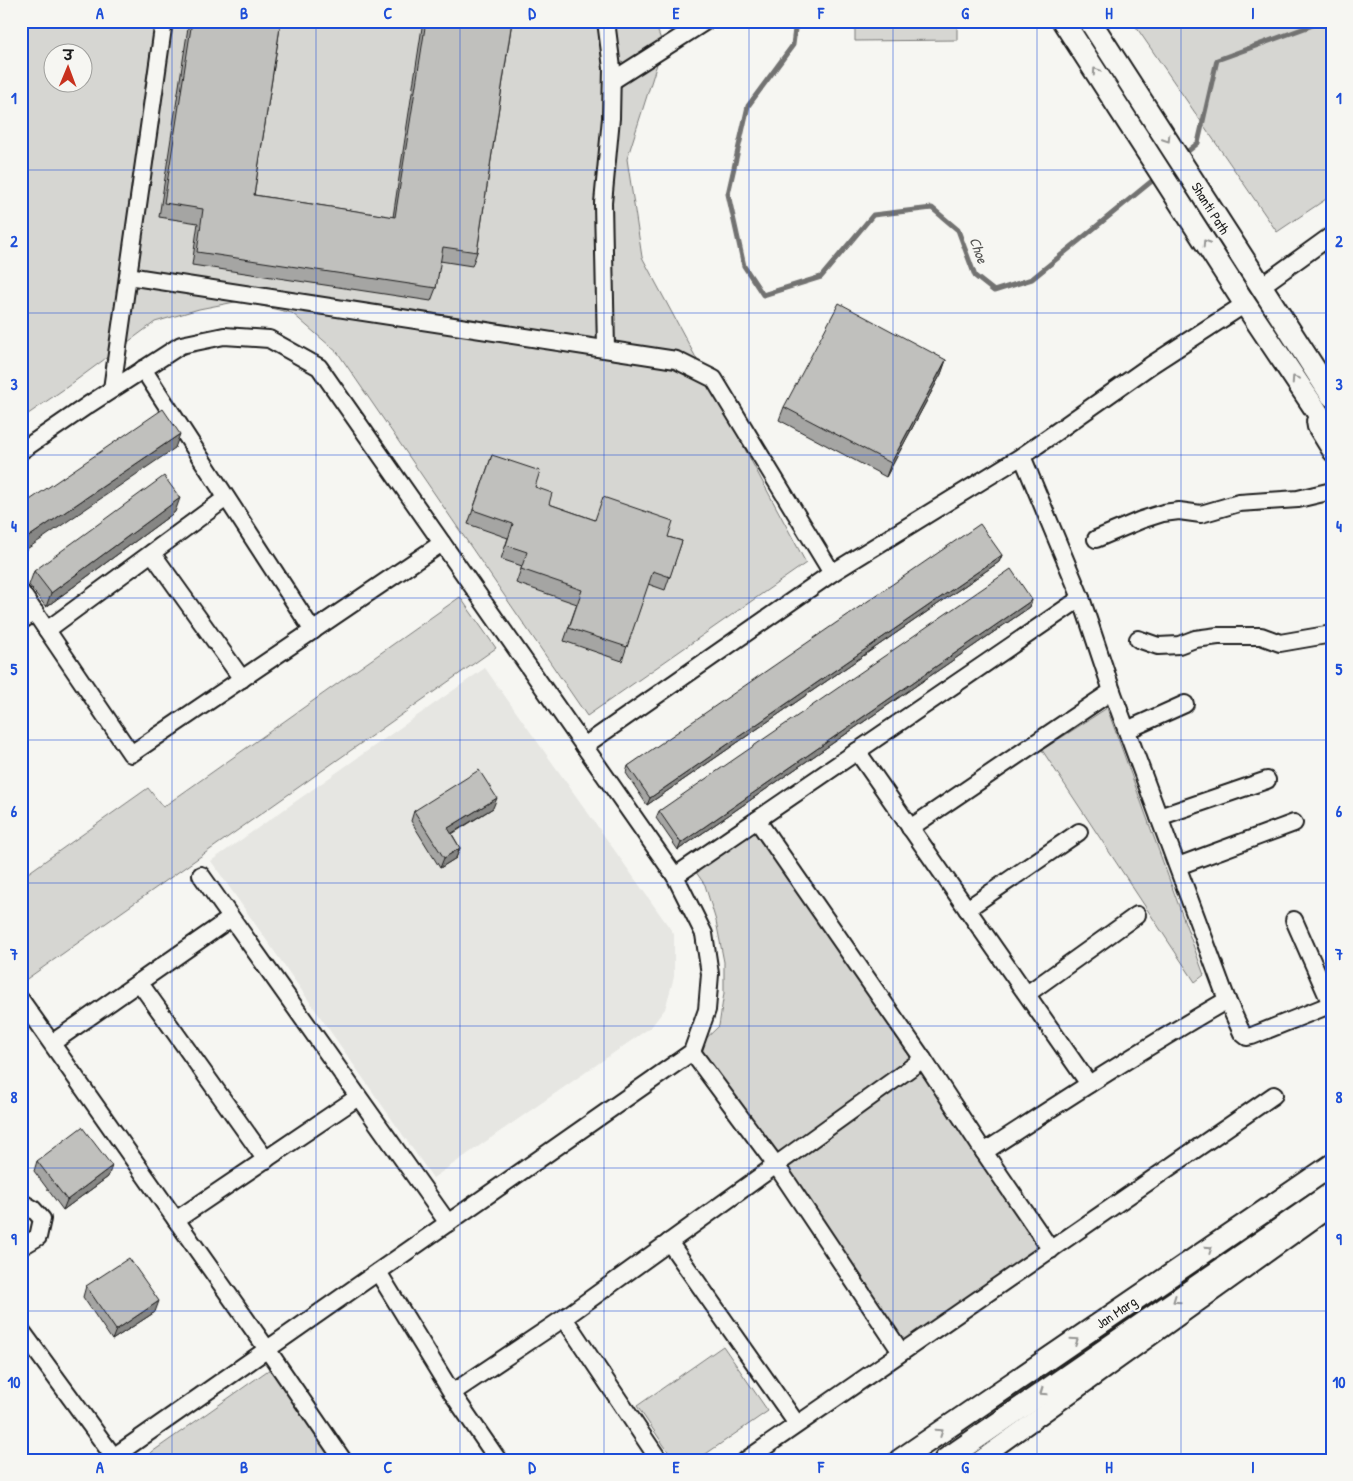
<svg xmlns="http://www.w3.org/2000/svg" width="1353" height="1481" font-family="'Patrick Hand','Playpen Sans Deva',sans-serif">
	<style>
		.built { fill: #e6e6e2 }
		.green { fill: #d6d6d2; stroke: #797977; fill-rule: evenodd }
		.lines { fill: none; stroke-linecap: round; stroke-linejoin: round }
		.stream { stroke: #727271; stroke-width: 5 }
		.minor-casing { stroke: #1c1c1c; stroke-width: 20 }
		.major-casing { stroke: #1c1c1c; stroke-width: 25 }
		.minor { stroke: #f6f6f2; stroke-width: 16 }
		.major { stroke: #f6f6f2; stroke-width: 21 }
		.wall { fill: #a5a5a3; stroke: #1c1c1c }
		.shaded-wall { fill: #868684; stroke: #1c1c1c }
		.building { fill: #c0c0bd; stroke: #1c1c1c }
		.oneway { stroke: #949492 }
		.grid { fill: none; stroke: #1d4ed8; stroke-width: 1; stroke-opacity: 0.55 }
		.labels { text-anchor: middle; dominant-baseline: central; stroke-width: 4.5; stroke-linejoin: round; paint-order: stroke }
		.street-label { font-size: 14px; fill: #1c1c1c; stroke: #f6f6f2 }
		.water-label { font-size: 15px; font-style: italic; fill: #565654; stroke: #f6f6f2 }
		.neatline { fill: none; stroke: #1d4ed8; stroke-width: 2 }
		.grid-label { font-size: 16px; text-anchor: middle; font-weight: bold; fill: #1d4ed8 }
	</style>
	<rect width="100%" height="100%" fill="#f6f6f2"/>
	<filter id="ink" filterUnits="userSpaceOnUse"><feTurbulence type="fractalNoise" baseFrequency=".02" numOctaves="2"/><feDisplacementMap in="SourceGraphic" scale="10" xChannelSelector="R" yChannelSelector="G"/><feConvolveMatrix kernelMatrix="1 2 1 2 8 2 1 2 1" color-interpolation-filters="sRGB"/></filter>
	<g filter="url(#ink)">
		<path class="built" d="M485,668L674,934V977L665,1009L651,1027L433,1178L211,861Z"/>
		<g class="green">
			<path d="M21,21H654L663,45L627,159L642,257L806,563L587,716L338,353L292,313L240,301L199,309L155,322L67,387L21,419ZM52,52H82V82H52Z"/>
			<path d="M855,21H957V40L855,41Z"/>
			<path d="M1132,21H1332V195L1277,232Z"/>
			<path d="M460,597L496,648L21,983V878L148,788L163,807Z"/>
			<path d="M1107,708L1204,975L1195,982L1042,750Z"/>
			<path d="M757,820L1051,1250L901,1352L692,1052L719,1026L724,993V962L716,921L705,885L691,865Z"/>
			<path d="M723,1346L768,1411L697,1460H674L637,1406Z"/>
			<path d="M277,1364L339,1454L330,1460H143L142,1459Z"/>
		</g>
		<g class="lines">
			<g class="stream">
				<path d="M796,21L793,45L748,106L728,194L744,266L763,295L821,277L873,215L932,208L958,230L975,276L994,291L1032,279L1158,176"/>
				<path d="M1182,156L1198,143L1217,60L1324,21"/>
			</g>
			<defs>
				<g id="minor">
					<path d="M612,81L706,21"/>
					<path d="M128,276L676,360L714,379L832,573"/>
					<path d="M1260,287L1332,235"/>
					<path d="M606,349L603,203L611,118L612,68L606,21"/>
					<path d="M143,369L313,631"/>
					<path d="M112,389L164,21"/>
					<path d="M1315,421L1316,427L1332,453"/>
					<path d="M21,451L88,405L181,345L224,336L269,339L319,367L675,876L704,934L710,974L707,1010L692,1052L109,1460"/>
					<path d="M1022,456L1081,598L1112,691L1227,1000L1242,1033L1247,1037L1252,1036L1332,1004"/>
					<path d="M1096,539L1141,520L1163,513L1179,511L1201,514L1239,503L1298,499L1332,491"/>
					<path d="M152,553L242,679"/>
					<path d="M21,592L131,754L442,543"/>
					<path d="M21,621L35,612"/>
					<path d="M47,630L226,498"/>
					<path d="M1138,639L1158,646L1179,645L1195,639L1218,636H1261L1280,643L1332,634"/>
					<path d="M1127,730L1185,704"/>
					<path d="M584,746L832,573L1022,456L1151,365L1245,304"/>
					<path d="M857,751L1089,1084"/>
					<path d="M1159,817L1267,780"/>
					<path d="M757,820L923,1059L984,1152L1051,1250"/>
					<path d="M910,828L1112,691"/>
					<path d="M1178,866L1294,823"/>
					<path d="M201,875L448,1223"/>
					<path d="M675,876L1081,598"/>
					<path d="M967,909L1079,832"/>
					<path d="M1294,920L1331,1004"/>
					<path d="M139,982L266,1160"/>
					<path d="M1027,994L1137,915"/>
					<path d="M21,1000L267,1349L343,1460"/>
					<path d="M52,1043L231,918"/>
					<path d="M692,1052L776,1165L901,1352"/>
					<path d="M984,1152C1064,1100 1144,1048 1227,1000"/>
					<path d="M21,1202L33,1209L42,1219L38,1237L21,1247"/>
					<path d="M176,1220L358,1097"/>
					<path d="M669,1242L797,1424"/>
					<path d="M378,1272L452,1393L498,1460"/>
					<path d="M564,1318L659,1460"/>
					<path d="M21,1330L116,1460"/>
					<path d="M452,1393L564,1318L923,1059"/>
					<path d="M746,1460L1274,1095"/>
					<path d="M979,1460L1332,1207"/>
				</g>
				<g id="major">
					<path d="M1063,21L1245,304L1332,434"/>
					<path d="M1090,21L1332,396"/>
					<path d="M900,1460L1332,1165"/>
					<path d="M945,1460L1332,1193"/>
				</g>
			</defs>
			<use href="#minor" class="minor-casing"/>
			<use href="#major" class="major-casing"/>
			<use href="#minor" class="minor"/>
			<use href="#major" class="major"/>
		</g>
		<g class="wall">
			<path d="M189,21H281L254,195L393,217L423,21H512L477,252L472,266L440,261L436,288L431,301L192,265L198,223L159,217Z"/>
			<path d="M946,360L941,374L886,477L779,420L784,407Z"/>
			<path d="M492,455L535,487L549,504L595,520L668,537L682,541L665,590L648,584L622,661L564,641L577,604L516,583L522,566L501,559L508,538L468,524Z"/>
			<path d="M175,512L46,607L29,585L34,571Z"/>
			<path d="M1002,555L999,562L647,805L626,773L628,766Z"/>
			<path d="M1032,600L1030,607L678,850L656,818L659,811Z"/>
			<path d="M493,808L452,834L460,848L456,858L440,868L411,821L414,811Z"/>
			<path d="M37,1161L108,1177L63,1210L34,1171Z"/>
			<path d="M86,1286L155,1312L112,1340L83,1297Z"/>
		</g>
		<g class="shaded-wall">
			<path d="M946,360L941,374L886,477L891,463Z"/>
			<path d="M180,434L175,448L21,553V542Z"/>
			<path d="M180,498L175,512L46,607L51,593Z"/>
			<path d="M1002,555L999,562L647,805L650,798Z"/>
			<path d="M1032,600L1030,607L678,850L681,843Z"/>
			<path d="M497,798L493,808L444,838L448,828Z"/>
			<path d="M460,848L456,858L440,868L444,858Z"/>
			<path d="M112,1166L108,1177L63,1210L67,1200Z"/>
			<path d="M159,1301L155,1312L112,1340L116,1330Z"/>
		</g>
		<g class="building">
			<path d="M192,21H281L254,195L395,217L426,21H512L477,252L443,247L436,288L197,252L203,209L164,203Z"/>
			<path d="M839,303L946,360L891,463L784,407Z"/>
			<path d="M163,409L180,434L21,542V506Z"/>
			<path d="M492,455L540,471L535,487L552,493L549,504L595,520L603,497L673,521L668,537L682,541L670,577L653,571L627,647L569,628L582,590L521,569L527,552L506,545L513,524L473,510Z"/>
			<path d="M164,476L180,498L51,593L34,571Z"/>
			<path d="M980,524L1002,555L650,798L628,766Z"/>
			<path d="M1011,569L1032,600L681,843L659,811Z"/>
			<path d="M479,770L497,798L448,828L460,848L444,858L414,811Z"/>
			<path d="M82,1127L112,1166L67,1200L37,1161Z"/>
			<path d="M129,1258L159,1301L116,1330L86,1286Z"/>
		</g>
		<defs><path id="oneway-chevron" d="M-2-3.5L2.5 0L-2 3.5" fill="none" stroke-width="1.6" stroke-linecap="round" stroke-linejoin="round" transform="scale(1.25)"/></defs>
		<g class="oneway">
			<use href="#oneway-chevron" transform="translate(1096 71) rotate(-124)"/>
			<use href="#oneway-chevron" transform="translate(1167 139) rotate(57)"/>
			<use href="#oneway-chevron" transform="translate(1206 243) rotate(-123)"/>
			<use href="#oneway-chevron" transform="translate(1295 379) rotate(-124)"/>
			<use href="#oneway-chevron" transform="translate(1209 1249) rotate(-34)"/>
			<use href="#oneway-chevron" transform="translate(1176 1300) rotate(145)"/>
			<use href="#oneway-chevron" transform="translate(1075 1341) rotate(-34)"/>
			<use href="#oneway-chevron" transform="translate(1043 1392) rotate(145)"/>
			<use href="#oneway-chevron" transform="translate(940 1432) rotate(-34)"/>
		</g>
	</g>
	<path class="grid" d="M172,21V1460M316,21V1460M460,21V1460M604,21V1460M749,21V1460M893,21V1460M1037,21V1460M1181,21V1460M21,170H1332M21,313H1332M21,455H1332M21,598H1332M21,740H1332M21,883H1332M21,1026H1332M21,1168H1332M21,1311H1332"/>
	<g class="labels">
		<g class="street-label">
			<text transform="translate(1211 208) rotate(58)">Shanti Path</text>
			<text transform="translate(1116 1312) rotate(-34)">Jan Marg</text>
		</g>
		<g class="water-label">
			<text transform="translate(979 250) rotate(70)">Choe</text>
		</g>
	</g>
	<rect width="1353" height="1481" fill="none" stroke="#f6f6f2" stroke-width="55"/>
	<g transform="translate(68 68) rotate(1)"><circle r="24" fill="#f6f6f2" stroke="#9f9f9c"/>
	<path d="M0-4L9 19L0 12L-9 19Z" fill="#c8321e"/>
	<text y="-8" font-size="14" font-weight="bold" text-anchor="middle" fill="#1c1c1c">उ</text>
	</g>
	<rect x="28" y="28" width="1298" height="1426" class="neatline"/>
	<g class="grid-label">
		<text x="100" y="19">A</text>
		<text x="244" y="19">B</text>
		<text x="388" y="19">C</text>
		<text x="532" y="19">D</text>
		<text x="676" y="19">E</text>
		<text x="821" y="19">F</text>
		<text x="965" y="19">G</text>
		<text x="1109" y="19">H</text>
		<text x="1253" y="19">I</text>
		<text x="14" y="104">1</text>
		<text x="1339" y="104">1</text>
		<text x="14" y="247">2</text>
		<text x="1339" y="247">2</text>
		<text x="14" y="390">3</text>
		<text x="1339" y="390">3</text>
		<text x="14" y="532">4</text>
		<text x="1339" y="532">4</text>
		<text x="14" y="675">5</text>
		<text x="1339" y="675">5</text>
		<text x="14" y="817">6</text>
		<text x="1339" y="817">6</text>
		<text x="14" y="960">7</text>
		<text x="1339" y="960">7</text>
		<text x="14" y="1103">8</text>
		<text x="1339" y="1103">8</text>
		<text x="14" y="1245">9</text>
		<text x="1339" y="1245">9</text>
		<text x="14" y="1388">10</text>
		<text x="1339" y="1388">10</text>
		<text x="100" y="1473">A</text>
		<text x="244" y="1473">B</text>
		<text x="388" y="1473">C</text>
		<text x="532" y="1473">D</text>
		<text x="676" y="1473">E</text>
		<text x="821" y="1473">F</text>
		<text x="965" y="1473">G</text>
		<text x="1109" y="1473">H</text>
		<text x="1253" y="1473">I</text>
	</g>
</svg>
